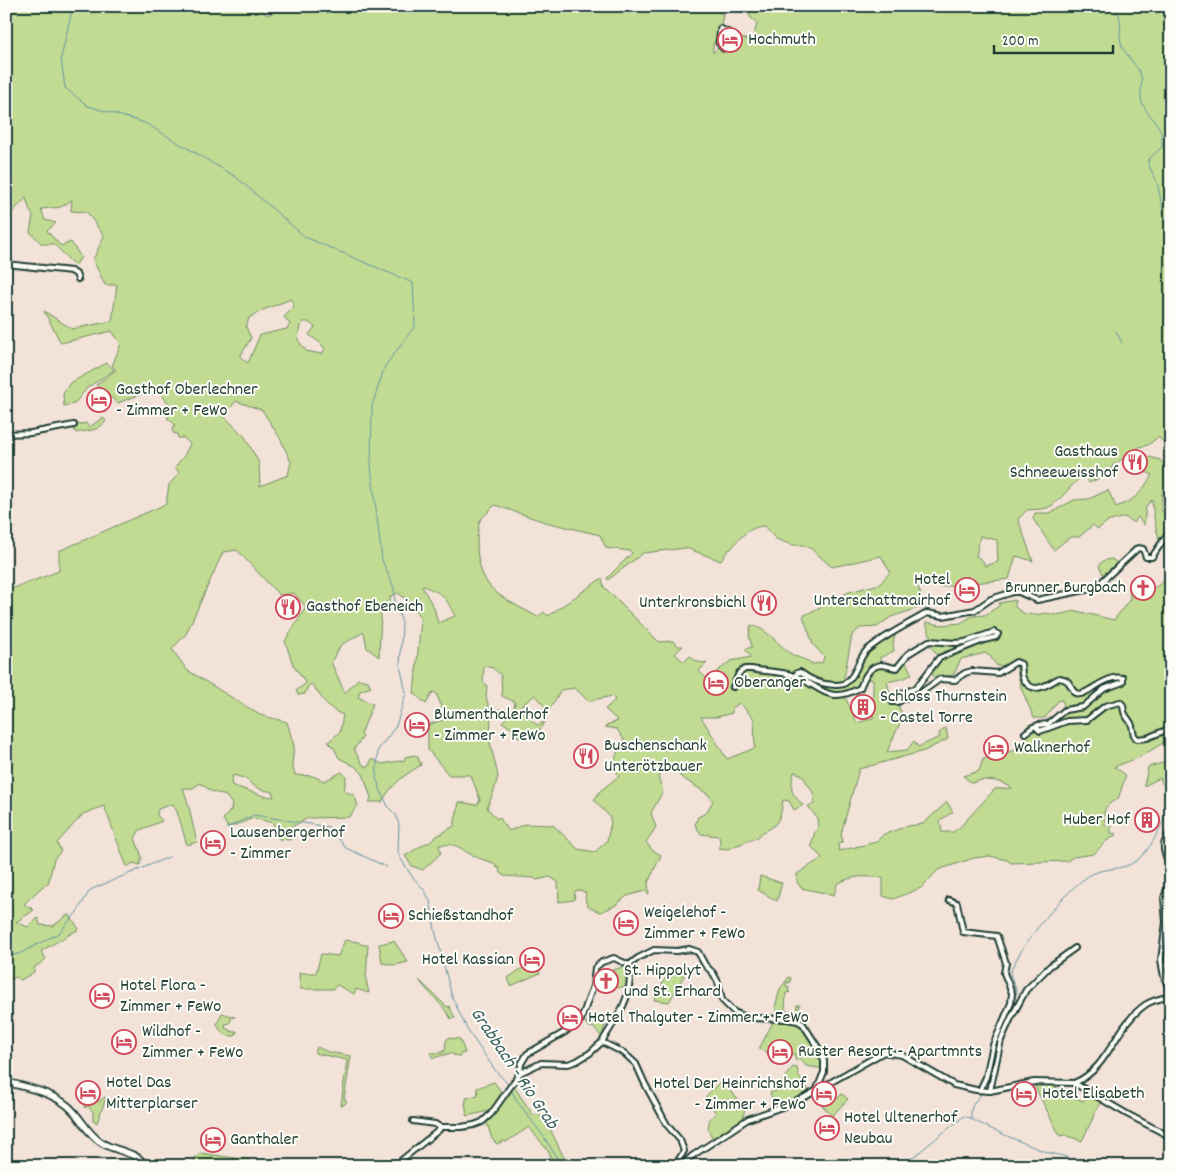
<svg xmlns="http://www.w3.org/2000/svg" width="1177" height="1172" font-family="Dekko,sans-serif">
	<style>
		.green { fill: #c1db92; stroke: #708c63; fill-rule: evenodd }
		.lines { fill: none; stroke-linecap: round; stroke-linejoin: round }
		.stream { stroke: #6595a7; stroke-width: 1 }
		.pedestrian-casing { stroke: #1f3d34; stroke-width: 7 }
		.minor-casing { stroke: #1f3d34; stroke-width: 8 }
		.secondary-casing { stroke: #1f3d34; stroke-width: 9 }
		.pedestrian { stroke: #fdfcf7; stroke-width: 3 }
		.minor { stroke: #fdfcf7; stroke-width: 4 }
		.secondary { stroke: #fdfcf7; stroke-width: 5.5 }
		.labels { text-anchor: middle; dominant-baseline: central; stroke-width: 4; stroke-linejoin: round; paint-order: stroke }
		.poi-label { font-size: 18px; fill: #1f3d34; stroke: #fdfcf7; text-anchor: start }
		.water-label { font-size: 19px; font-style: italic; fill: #3c6264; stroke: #fdfcf7 }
	</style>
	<rect width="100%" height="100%" fill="#f2e2d7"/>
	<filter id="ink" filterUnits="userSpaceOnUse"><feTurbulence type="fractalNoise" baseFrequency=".02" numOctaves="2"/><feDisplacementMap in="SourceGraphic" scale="10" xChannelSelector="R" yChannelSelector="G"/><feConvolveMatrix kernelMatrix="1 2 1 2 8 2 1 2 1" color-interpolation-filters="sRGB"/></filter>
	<g filter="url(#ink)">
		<g class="green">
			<path d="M6,6H256L267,15L291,6H711L723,15L718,39L713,43V53L720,46L722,48L728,42L731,45L736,38L753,40L757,23L750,17L748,6H1171V449L1158,437L1148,445L1139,447L1129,455L1113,465L1108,474L1089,483L1086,474C1071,482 1062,502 1047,508C1041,510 1033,509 1027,510L1018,519L1033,561L1016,556L1009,579L940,587L927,578H918V586L924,606L891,617L877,627L860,628L852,635L843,683H849C864,656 867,651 895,635L893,644L894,651L879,658L884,664L892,666L903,657L912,674L905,678L887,682L890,693H900L898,705L903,716L887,752L907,750L914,741L918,747L940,737L939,733L946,728L948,739L924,751L859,769L841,834L843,841L838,844L839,851L876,842L884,834L908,826L923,824L947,802L953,812L940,820L942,832H953L960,827L995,789L1012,788C1002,781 984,777 972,783L963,776L979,771L983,759L1023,748L1028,725L1048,723L1064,705L1062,700L1058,701L1045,718H1034L1021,688L1016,665L997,666L990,656L985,653L961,659L954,674L936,681L930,670L939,657L928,643L931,638L926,622L941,625L961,623L972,616L985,615L999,606V603L1015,600V607L1023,613L1036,615L1045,613L1056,615L1076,611L1114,620L1130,599L1129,585C1152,592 1155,590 1171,573V744L1168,740L1140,757L1114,767L1126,775L1118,799C1104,805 1103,810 1105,825L1111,826V833L1117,834L1105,842L1094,854L1073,857L1067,861L1011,863L1007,860L990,856L974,858L938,870L921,888L893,899L883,896V878C864,876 853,875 837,884L834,895L801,888L797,882V874L822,858L811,846L815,831L818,829L817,818L808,806L814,804L813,792L801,774L794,772C790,790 790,792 803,805L794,810L789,801L783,800C781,811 781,821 771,828C766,831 761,832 758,837L728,849L719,848L720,842L719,836L701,834L695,825L698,817L706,813L713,801L709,795L681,777L674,769H669L663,771L658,777L663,791L651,813L656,827L646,842L652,850L661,855L648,883L649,894L644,891L627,896L616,905L601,912C590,909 583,905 586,893L580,890L575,891L574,900L559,902L558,882L550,877L537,880L534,878L504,876L500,873L499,868L496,867L494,863C487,861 480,859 474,856C458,848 459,843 439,845L441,853L423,870L412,866L405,856L426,843H429L437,836L454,826L459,802L477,805L480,800L471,775H449L428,750V725L445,719L437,694L433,692L426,704L414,693L421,619L411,603L398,593L390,597L391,612H381L379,657L367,648L364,632L341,645L331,662L345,693L358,679L368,681L371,687L360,691L358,697L373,704L361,734L363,737L354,749L363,765L368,767L372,759L382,764L405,760V757L414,755L418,757L421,765C404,775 391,785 382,802H369L371,798L363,774L356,767L339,758L334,748L328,742L340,732L343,715C329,710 321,697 312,684L308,686L305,694L298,695L296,691L306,683L293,665L285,641L306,607L294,593L279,595L237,550L223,552L186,634L172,649L187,670L260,715L287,722L294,746L292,764L295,775L313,776L324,781L342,772L346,777L344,791L354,795L358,805L349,817L308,818L293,826L290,840L279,839L273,823L254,818L228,828L223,819L231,810L232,804L226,796L211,791L200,783L193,788H183C190,806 192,824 197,842L187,845C183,833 179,813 173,804L158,809L157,815L162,821L140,830L135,838L142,857L140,865L133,863L127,867L104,806L83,814L57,843L61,851L54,859L48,884L43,886L24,904L34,910L16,922L28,927L38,918L40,925L53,926L69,914L79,929L41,951L46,959L34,968V972L21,980L16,977L6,981V591L59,571V551L166,504L169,485L179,473L175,467L184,456L190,444L184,438H178L177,433L174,434L172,430L175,424L167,418L174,410L156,388L118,403L96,385L116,370L112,366L121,344L112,331L61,343L44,311L72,329L112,321L117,285H105L93,260L104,236L87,212L71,211L72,200L61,207L41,209L45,220L56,223L47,231L61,246L71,242L81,257L75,266L54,244H42L30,232L33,216L30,211L26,198L6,219ZM291,299L294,307L284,317L290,324L287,329L260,335L248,363L240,357L251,338L246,327L249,318L258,312ZM304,322H308L315,327L309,335L319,342L325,349L322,354L306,351L298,340L300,326ZM236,401L262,410L280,438L291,462L288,475L260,486L259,463L245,437L224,416ZM495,505L545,522L600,535L606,548L630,551L632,553L607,578L608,580L643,553L686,548L721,561L728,550H730C740,538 747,527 764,526L776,539L792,545H803L810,548L832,567L881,556L890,572L880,584L849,592L803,616L813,644L824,657L822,663L813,664C806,659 797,658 791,654C776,643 769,630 751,625L749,635L752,647L745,649L751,657L731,661L707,679L699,671L707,663L697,662L690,656L684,662L675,654L683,646H678L673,641L659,642L604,587L602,578L548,616L544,612L538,617C525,610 510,603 498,594C476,578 474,544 480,520ZM980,536L997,540L998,562L985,566L983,561L976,556ZM421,585C443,594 444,594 455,616L438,623L434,608ZM484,666L493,668L501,675L502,696L515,702L514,709L496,710L489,707L486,697L487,686L483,681ZM863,678L873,680V718L857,723L845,697ZM575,688L588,701L612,696L615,700L605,709L618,721L606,725L605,727L617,729L624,740C617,752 610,763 619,776L600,791L594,800L609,816L611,822L607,841L595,852L578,849L553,825L525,824L509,831L499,817L497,819L487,808L494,791L498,776L490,742L491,713L509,715L502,722L517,732L518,737L538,740L535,737L545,722L537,725L518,708L535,695L540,700L548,712L561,690ZM740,703L754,719L755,748L727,759L701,717H717L732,713V708ZM233,775L247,779C251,787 263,790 272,792L274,797L264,796L234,786L231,784Z"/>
			<path d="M107,363L114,370L87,388L74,404L64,406L63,394L70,383Z"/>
			<path d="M103,418L106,421C98,432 87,430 76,433L72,426L86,423L89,427Z"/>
			<path d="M1150,457L1160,460L1165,465L1164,474L1169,480L1162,493L1161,510L1165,512L1171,504V522L1159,540L1154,518L1152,500L1146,506L1144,525L1138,517L1134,523L1125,517L1107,522L1098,529L1093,525L1079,537H1070L1054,550L1033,519L1035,513H1050L1074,500L1089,499L1108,490L1116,507C1138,498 1140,494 1152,475L1139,468L1143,462Z"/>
			<path d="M1112,559L1118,564L1107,574L1106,572L1103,574L1099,566C1102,560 1106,560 1112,559Z"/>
			<path d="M1171,755V797L1167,796L1160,778L1144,786L1148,767L1163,763Z"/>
			<path d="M760,876L782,883L777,901L758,890Z"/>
			<path d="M345,940L358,942L363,945H368L366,979L369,993L356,989L354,994L337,985L333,989H300L299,973H316L321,954L338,956Z"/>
			<path d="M394,941L408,962L395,965L382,963L379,944Z"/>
			<path d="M536,964L540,973L511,986L508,978L521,969Z"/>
			<path d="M625,966L627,967V986L598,991L595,988L596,976Z"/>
			<path d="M668,973L685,974L669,1002L654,1000Z"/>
			<path d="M789,977L791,978L790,983L787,982L786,986L789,987L788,992H790L786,993L785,1011L796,1012L797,1005H800L796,1020L779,1017L775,1007L780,989Z"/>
			<path d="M419,980L447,1007L449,1006L455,1018L451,1019C443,1004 429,994 419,980Z"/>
			<path d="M222,1013L235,1017H232L229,1024L226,1023L225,1028L233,1032L237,1031L235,1036C225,1036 221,1033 217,1024Z"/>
			<path d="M599,1018L604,1021L603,1023L605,1026L603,1032L605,1034L602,1037L593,1027L591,1028L585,1023L588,1021L592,1024Z"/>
			<path d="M775,1018L801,1022L823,1057L824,1069L806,1066L800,1058L796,1061L794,1053L785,1062L777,1064L771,1062V1054L759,1049Z"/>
			<path d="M448,1038L460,1039L465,1053L460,1054V1056L453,1055L451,1053L433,1058L430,1053H442V1051H445L446,1041Z"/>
			<path d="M317,1047L328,1052L351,1056L344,1099L347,1101L345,1104L341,1105L347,1060L315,1053Z"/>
			<path d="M793,1067L797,1068L799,1077L811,1093L776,1109L770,1093L778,1090V1085C785,1080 787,1073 793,1067Z"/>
			<path d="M721,1081L745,1107L743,1118L745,1121L713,1140L708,1128L710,1118L716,1114L706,1096Z"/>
			<path d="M494,1082L503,1094L489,1111L467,1116L465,1102H466V1098L478,1095L477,1088Z"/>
			<path d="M1055,1083L1057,1089L1073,1090L1071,1096L1083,1101L1089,1094L1101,1101L1082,1141L1065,1135L1060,1136L1034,1085Z"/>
			<path d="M513,1085L533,1115L538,1114L550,1123L552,1133L568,1166H555L548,1151L529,1127L506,1142L504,1141L497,1144L492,1139L487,1123Z"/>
			<path d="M842,1094L848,1099L832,1116L821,1104L830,1095L835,1101Z"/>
			<path d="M105,1097L106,1098L97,1123L93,1120V1112L88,1106L85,1108L84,1106L97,1101L98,1102Z"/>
			<path d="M200,1153L249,1160L253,1166H192L195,1158Z"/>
		</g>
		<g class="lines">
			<g class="stream">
				<path d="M73,6L61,58L65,88L88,106L145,123L236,177L305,237L413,283L415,326L385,366L372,406L371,466L382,560L394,588L395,602L402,623L400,665L406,693L396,726L378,750L376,778L383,796L389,808L396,815L399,825L398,852L401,859L411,875L425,891L430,901L435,930L452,997L468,1031L495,1070L508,1084L517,1101L544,1137L562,1166"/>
				<path d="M1116,6V9C1125,24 1117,34 1122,46C1126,56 1138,66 1141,76C1143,84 1139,94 1142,103C1146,113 1158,122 1161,132C1162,137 1162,142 1162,147L1149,159L1148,164L1157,182L1164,215L1171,238"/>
				<path d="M1116,331L1122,343"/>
				<path d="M226,828L254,815L329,827L346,848L387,867"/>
				<path d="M6,957L21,953L59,933L77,912L90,890L169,857"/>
				<path d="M1000,1037L1017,992L1010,974C1016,950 1069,885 1092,874C1106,867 1122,871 1136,861C1153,849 1165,818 1171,799"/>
				<path d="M988,1087L999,1041"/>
				<path d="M983,1093C974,1101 970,1106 971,1119C994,1131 1019,1141 1043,1151C1051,1154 1059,1154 1066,1157C1071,1159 1075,1163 1080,1166"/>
				<path d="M902,1166L964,1116L970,1118"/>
			</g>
			<defs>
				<path id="pedestrian" d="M720,28L727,31L723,39L728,42L723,49L718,43Z"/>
				<g id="minor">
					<path d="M6,264L71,271L76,274L78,279"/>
					<path d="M6,434L31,433L74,425"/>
					<path d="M795,676L797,673L800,672C813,682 829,687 844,684C856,677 857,661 866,651C883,636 907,625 927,613L943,616L975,610L991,599L1013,592H1019L1037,600L1095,588L1138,548L1143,549L1146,557H1152L1171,529"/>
					<path d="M733,687L739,673L745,669H751C765,672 781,671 794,676C821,685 826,706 860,688C864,678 869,666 881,665C887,665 892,668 897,668L908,654L929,641L956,643L965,642L994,632L998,634L996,637L984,640L939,658L916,688L895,696L893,700V702"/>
					<path d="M893,702H898L905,698L919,694L940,679L955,680L965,673L972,671L998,673L1016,662L1021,664C1022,669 1021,676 1024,680C1034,696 1048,684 1059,678C1070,679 1070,686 1075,693L1081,694C1095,689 1107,675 1123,678V682L1104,689L1083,707L1065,710L1048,724L1038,725L1037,728"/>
					<path d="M1037,728L1040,731L1067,721L1087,720L1105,706L1120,702L1123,705C1124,716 1126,715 1131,723C1134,729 1131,734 1137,739L1147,738L1171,728"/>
					<path d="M1025,733L1033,727L1037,726"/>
					<path d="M1171,833C1159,844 1164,854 1171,866"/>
					<path d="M1171,877L1164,898L1166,922L1161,960L1164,977L1171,993"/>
					<path d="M949,900L957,903L963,932L997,936L1006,963L1004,973L1012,993L1011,1003L993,1045L986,1077L980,1090"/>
					<path d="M629,965C634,998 617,1016 602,1042L624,1053L636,1064L645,1084L667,1125L680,1140L684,1151L675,1166"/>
					<path d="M520,1073L541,1063L568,1064L577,1061L590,1053L602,1042"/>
					<path d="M1074,1083C1109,1069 1114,1027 1145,1005C1152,1000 1163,998 1171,996"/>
					<path d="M990,1091L1001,1040L1011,1018L1026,990L1050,966L1075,948"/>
					<path d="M413,1121L435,1124L440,1127"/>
					<path d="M440,1127H461L474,1125L482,1122L491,1114L520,1073L521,1064L527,1054L565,1032L581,1020L593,986L595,968L602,962L614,958L629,965L638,958L654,950L677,951L689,949L698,952L705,965L713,973L718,982L722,1000L734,1012L748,1018L786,1019L798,1021L803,1024L819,1049L824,1061V1072L817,1089"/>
					<path d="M394,1166L439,1130L440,1127"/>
					<path d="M681,1166L692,1156L748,1119L790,1104L805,1097L884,1052L902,1055L954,1085L976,1090L990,1091L1034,1082L1074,1083L1127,1114L1171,1137"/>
				</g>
				<path id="secondary" d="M6,1082C26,1087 51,1092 68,1106C81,1117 87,1134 102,1143C117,1152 136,1151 146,1166"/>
			</defs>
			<use href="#pedestrian" class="pedestrian-casing"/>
			<use href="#minor" class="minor-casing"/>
			<use href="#secondary" class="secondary-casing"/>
			<use href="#pedestrian" class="pedestrian"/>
			<use href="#minor" class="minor"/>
			<use href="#secondary" class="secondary"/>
		</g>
	</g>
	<defs>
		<symbol id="hotel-ring" viewBox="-11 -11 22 22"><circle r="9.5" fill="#fdfcf7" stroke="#d1495b" stroke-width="1.5"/><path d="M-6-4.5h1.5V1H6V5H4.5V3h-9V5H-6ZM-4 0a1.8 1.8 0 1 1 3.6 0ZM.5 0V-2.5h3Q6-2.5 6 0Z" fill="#d1495b"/></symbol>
		<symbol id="restaurant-ring" viewBox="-11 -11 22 22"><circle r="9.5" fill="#fdfcf7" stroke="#d1495b" stroke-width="1.5"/><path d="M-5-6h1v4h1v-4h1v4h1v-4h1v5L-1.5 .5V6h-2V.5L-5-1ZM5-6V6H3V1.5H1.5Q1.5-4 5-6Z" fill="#d1495b"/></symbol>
		<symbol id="church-ring" viewBox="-11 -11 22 22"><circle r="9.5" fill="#fdfcf7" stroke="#d1495b" stroke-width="1.5"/><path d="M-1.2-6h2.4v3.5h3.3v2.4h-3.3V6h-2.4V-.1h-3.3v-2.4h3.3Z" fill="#d1495b"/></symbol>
		<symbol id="building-ring" viewBox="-11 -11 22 22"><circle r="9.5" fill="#fdfcf7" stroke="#d1495b" stroke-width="1.5"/><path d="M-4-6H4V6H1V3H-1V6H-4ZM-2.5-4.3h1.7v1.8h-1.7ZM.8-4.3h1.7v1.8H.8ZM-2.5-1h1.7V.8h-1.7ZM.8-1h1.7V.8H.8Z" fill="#d1495b"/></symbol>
	</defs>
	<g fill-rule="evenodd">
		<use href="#hotel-ring" x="716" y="26" width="28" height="28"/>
		<use href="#hotel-ring" x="85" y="386" width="28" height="28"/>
		<use href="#restaurant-ring" x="1121" y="448" width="28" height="28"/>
		<use href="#church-ring" x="1129" y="574" width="28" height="28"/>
		<use href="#hotel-ring" x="953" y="576" width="28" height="28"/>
		<use href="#restaurant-ring" x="750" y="589" width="28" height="28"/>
		<use href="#restaurant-ring" x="274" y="593" width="28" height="28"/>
		<use href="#hotel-ring" x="702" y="669" width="28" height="28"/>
		<use href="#building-ring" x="849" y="693" width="28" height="28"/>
		<use href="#hotel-ring" x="403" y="711" width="28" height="28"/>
		<use href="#hotel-ring" x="982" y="734" width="28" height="28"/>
		<use href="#restaurant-ring" x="572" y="742" width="28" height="28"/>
		<use href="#building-ring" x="1133" y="806" width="28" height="28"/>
		<use href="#hotel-ring" x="199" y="829" width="28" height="28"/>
		<use href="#hotel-ring" x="377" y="902" width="28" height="28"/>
		<use href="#hotel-ring" x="612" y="909" width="28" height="28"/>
		<use href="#hotel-ring" x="518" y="946" width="28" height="28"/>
		<use href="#church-ring" x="592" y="967" width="28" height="28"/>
		<use href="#hotel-ring" x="88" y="982" width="28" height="28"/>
		<use href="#hotel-ring" x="556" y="1004" width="28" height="28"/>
		<use href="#hotel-ring" x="110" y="1028" width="28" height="28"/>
		<use href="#hotel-ring" x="766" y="1038" width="28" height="28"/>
		<use href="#hotel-ring" x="74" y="1079" width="28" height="28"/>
		<use href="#hotel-ring" x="810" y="1080" width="28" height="28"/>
		<use href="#hotel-ring" x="1010" y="1080" width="28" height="28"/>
		<use href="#hotel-ring" x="813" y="1114" width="28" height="28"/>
		<use href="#hotel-ring" x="199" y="1126" width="28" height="28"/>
	</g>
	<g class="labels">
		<g class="poi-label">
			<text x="748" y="40">Hochmuth</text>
			<text x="116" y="390">Gasthof Oberlechner<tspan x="116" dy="21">- Zimmer + FeWo</tspan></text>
			<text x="1118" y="452" text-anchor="end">Gasthaus<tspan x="1118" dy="21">Schneeweisshof</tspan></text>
			<text x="950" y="580" text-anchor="end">Hotel<tspan x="950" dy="21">Unterschattmairhof</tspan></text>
			<text x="1126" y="588" text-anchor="end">Brunner Burgbach</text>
			<text x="746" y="603" text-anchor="end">Unterkronsbichl</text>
			<text x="306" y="607">Gasthof Ebeneich</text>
			<text x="734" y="683">Oberanger</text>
			<text x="880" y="697">Schloss Thurnstein<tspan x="880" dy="21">- Castel Torre</tspan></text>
			<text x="434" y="715">Blumenthalerhof<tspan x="434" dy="21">- Zimmer + FeWo</tspan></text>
			<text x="604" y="746">Buschenschank<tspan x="604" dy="21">Unterötzbauer</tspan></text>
			<text x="1014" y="748">Walknerhof</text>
			<text x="1130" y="820" text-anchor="end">Huber Hof</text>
			<text x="230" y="833">Lausenbergerhof<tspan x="230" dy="21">- Zimmer</tspan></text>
			<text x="644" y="913">Weigelehof -<tspan x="644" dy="21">Zimmer + FeWo</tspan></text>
			<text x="408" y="916">Schießstandhof</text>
			<text x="514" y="960" text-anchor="end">Hotel Kassian</text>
			<text x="624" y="971">St. Hippolyt<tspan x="624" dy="21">und St. Erhard</tspan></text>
			<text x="120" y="986">Hotel Flora -<tspan x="120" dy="21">Zimmer + FeWo</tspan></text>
			<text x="588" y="1018">Hotel Thalguter - Zimmer + FeWo</text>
			<text x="142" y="1032">Wildhof -<tspan x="142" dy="21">Zimmer + FeWo</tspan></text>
			<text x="798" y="1052">Ruster Resort - Apartmnts</text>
			<text x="106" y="1083">Hotel Das<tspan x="106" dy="21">Mitterplarser</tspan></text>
			<text x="806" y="1084" text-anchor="end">Hotel Der Heinrichshof<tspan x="806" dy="21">- Zimmer + FeWo</tspan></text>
			<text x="1042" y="1094">Hotel Elisabeth</text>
			<text x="844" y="1118">Hotel Ultenerhof<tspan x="844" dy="21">Neubau</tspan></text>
			<text x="230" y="1140">Ganthaler</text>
		</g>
		<g class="water-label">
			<text transform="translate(513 1069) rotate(56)">Grabbach - Rio Grab</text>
		</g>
	</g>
	<rect width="1177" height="1172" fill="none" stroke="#fdfcf7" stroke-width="25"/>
	<rect x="12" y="12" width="1152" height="1147" fill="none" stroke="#1f3d34" stroke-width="2" filter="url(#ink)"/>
	<path d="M994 45v8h119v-8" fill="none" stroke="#1f3d34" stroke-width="2.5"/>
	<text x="1002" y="45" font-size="15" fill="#1f3d34" stroke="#fdfcf7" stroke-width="4" paint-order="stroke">200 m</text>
</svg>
